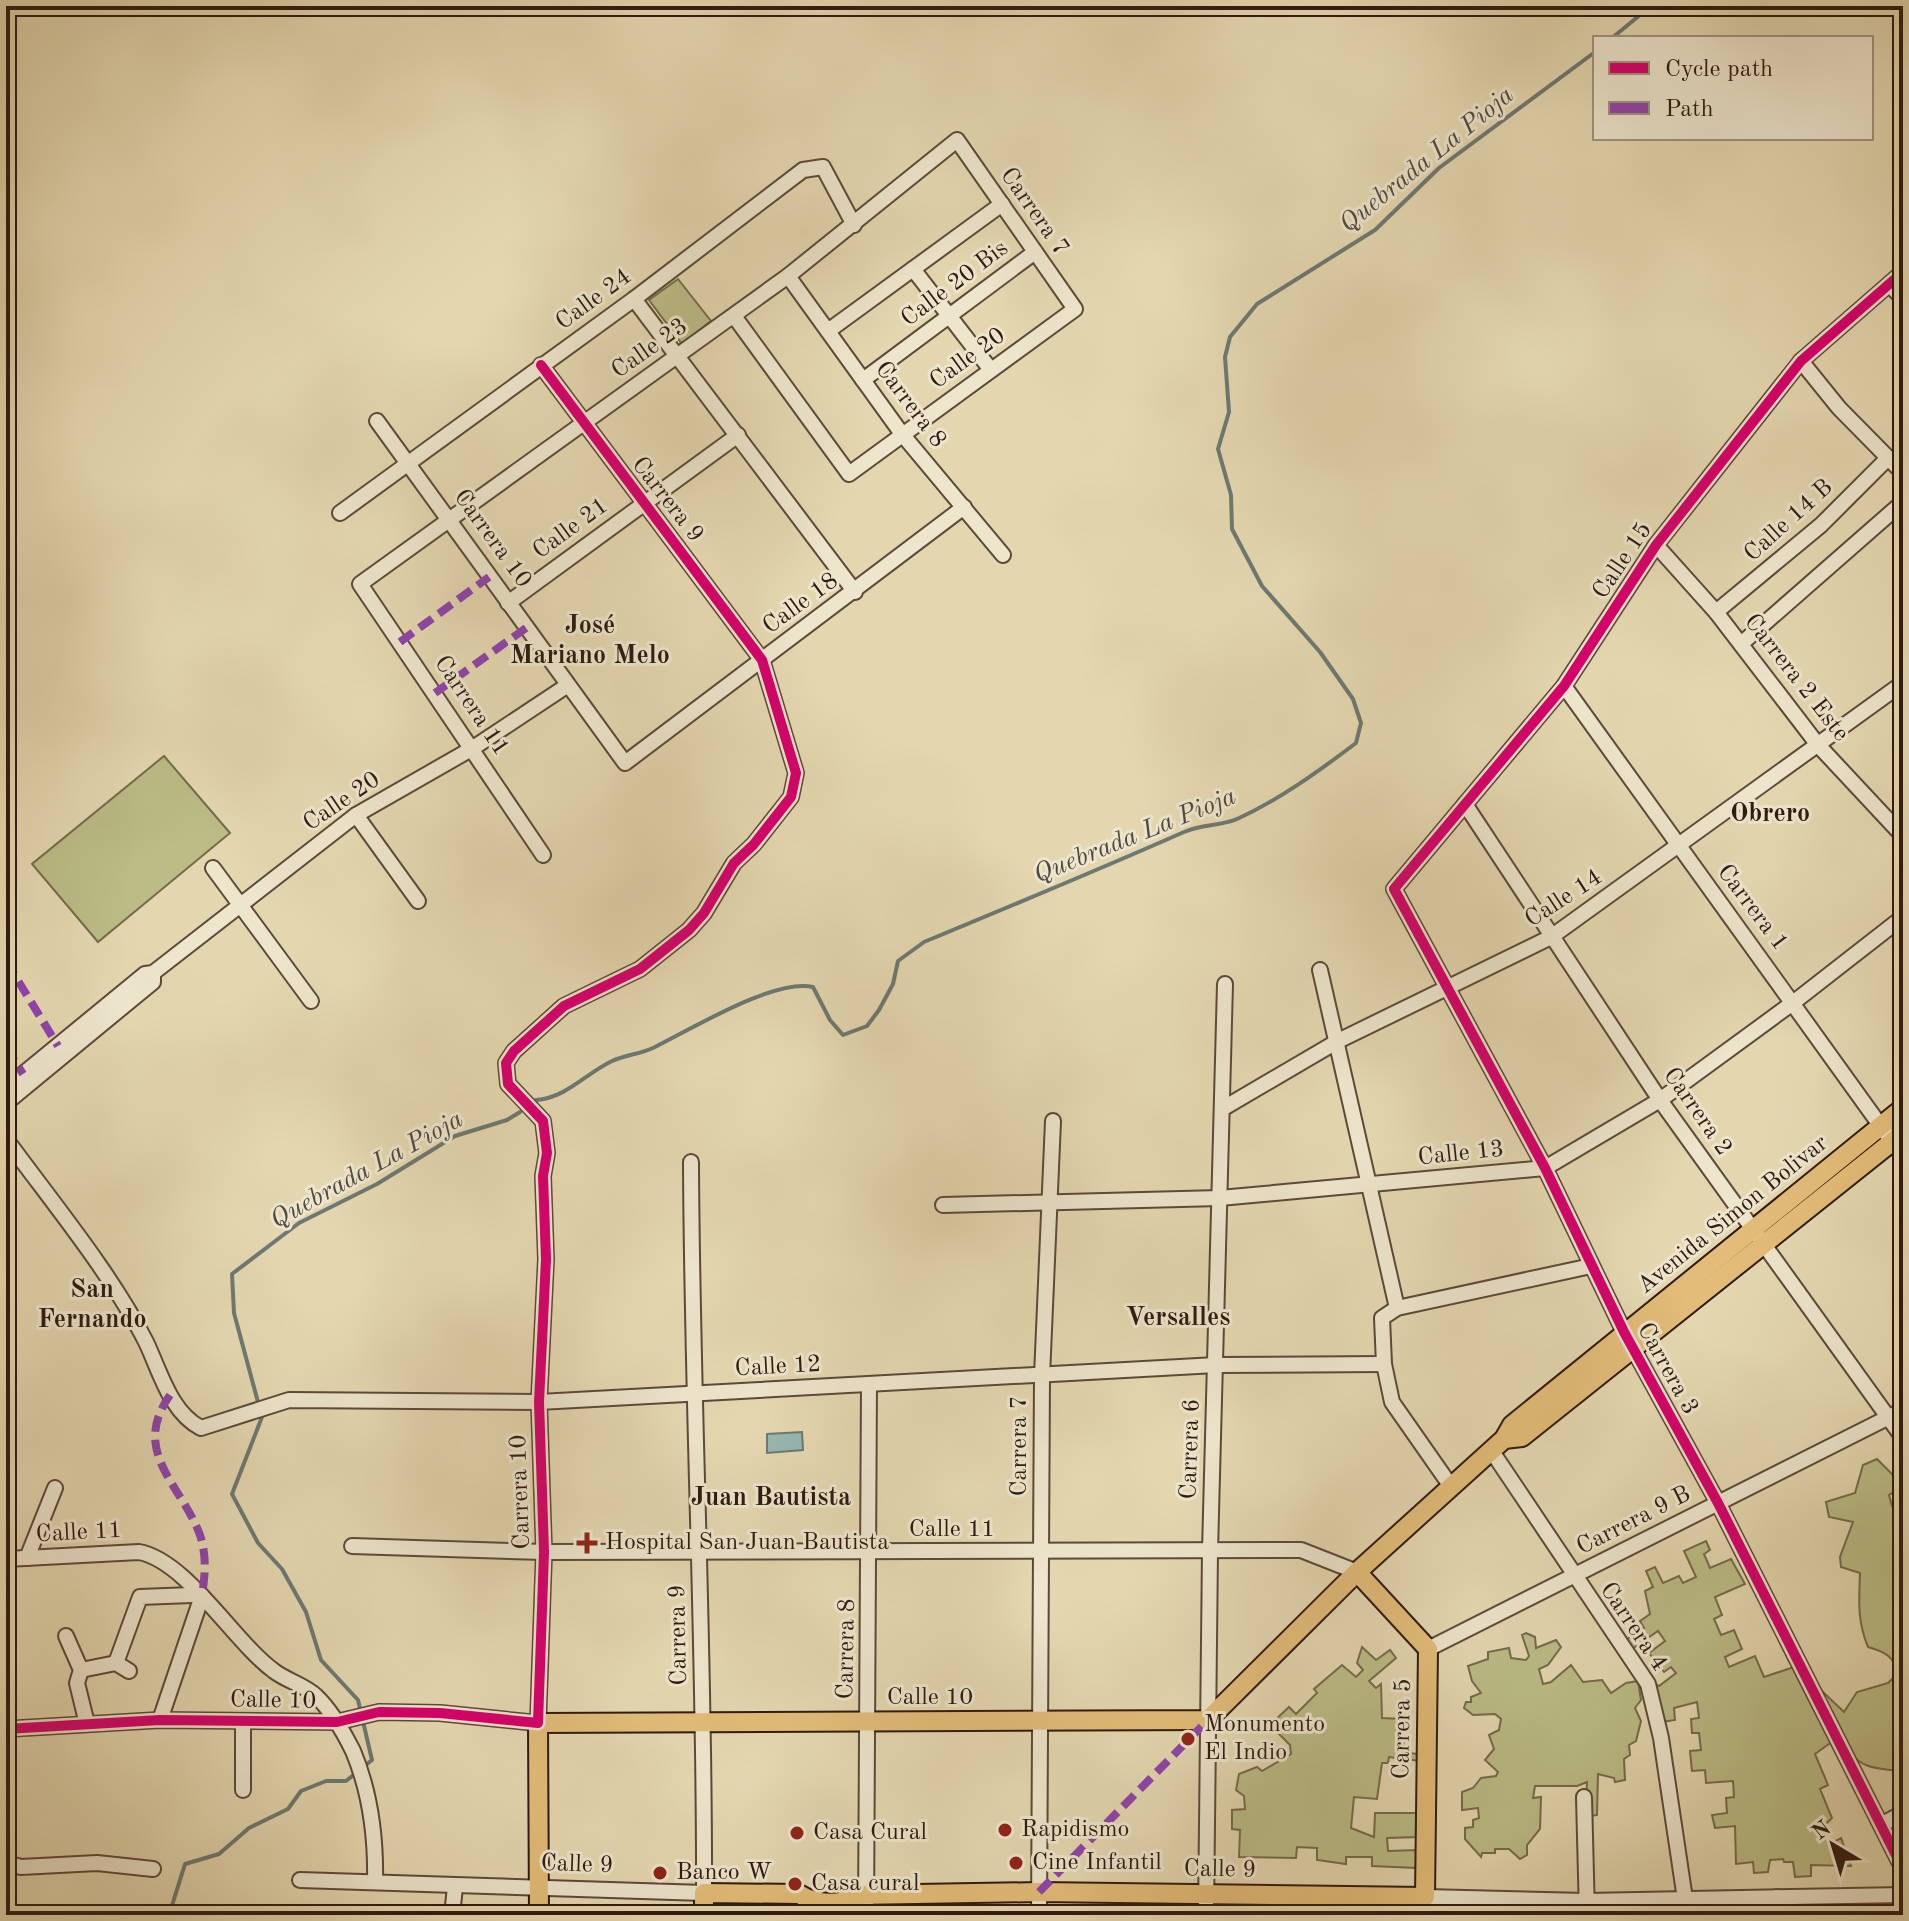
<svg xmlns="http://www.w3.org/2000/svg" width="1909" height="1921" font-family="'Old Standard TT',serif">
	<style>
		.green { fill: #bbbc86; stroke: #756b4c; stroke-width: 2 }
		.water { fill: #97b8b2; stroke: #6d7972; stroke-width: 2 }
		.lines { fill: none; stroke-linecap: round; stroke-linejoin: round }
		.stream { stroke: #6d7972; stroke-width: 4 }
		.minor-casing { stroke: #5c4939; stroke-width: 18 }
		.major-casing { stroke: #2f1a11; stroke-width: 22 }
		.minor { stroke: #ede5cc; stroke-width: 14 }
		.major { stroke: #e2bc78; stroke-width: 18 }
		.quiet { stroke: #8e44ad; stroke-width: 8; stroke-dasharray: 16 8; stroke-linecap: butt }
		.cycleway-casing { stroke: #ede5cc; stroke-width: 15 }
		.cycleway { stroke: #d6006c; stroke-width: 10 }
		.poi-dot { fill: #8f2418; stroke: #ede5cc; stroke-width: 3 }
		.labels { text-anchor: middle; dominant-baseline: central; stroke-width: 6; stroke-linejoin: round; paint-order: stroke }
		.street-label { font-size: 24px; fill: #2f1a11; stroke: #ede5cc }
		.poi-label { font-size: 24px; fill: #2f1a11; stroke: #ede5cc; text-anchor: start }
		.water-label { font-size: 26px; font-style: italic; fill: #4e4941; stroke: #ede5cc }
		.neighbourhood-label { font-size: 26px; font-weight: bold; fill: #2f1a11; stroke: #ede5cc }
	</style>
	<rect width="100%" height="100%" fill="#e4d7b0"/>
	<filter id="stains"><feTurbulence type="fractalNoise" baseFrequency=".0025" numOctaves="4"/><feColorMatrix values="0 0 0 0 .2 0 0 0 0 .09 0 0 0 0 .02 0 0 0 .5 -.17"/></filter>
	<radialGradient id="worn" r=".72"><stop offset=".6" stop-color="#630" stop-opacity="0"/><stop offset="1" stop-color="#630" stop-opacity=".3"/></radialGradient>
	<g class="green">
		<path d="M678,279L711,321L682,344L649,300Z"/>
		<path d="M164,756L230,833L98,942L32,864Z"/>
		<path d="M1877,1459L1892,1474L1899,1489L1889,1495L1892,1506L1903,1503V1772C1891,1769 1877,1770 1866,1765C1846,1758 1824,1711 1822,1691L1844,1712L1857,1692L1888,1683L1896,1675C1897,1657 1883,1651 1868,1647C1857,1621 1859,1600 1860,1573L1841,1567L1840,1557L1853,1522L1829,1517L1826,1502L1855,1493L1863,1465Z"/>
		<path d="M1706,1541L1710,1550L1704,1554L1710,1568L1731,1559L1745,1584L1715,1597L1722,1615L1714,1619L1721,1635L1734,1630L1742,1649L1725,1657L1729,1667L1755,1656L1764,1677L1794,1667L1833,1741L1815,1754L1828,1785L1820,1789L1832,1818L1819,1831L1832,1843L1841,1838L1851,1866L1811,1865V1876L1795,1877L1793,1862H1784L1783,1859L1770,1860L1768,1872L1754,1873L1753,1862L1736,1864L1735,1826L1715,1828L1712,1815L1727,1813L1726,1798L1734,1797L1733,1781L1706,1783L1705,1770L1692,1771L1690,1751L1701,1750L1699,1733H1692L1691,1719L1699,1718L1697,1702L1674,1708L1675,1720L1662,1722L1654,1684L1659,1686L1676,1673L1671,1667L1664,1672L1649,1653L1665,1641L1658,1631L1632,1649L1627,1639L1644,1628L1640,1621L1650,1614L1645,1591L1653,1587L1646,1571L1655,1567L1663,1583L1679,1576L1683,1583L1696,1577L1684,1551Z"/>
		<path d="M1526,1633L1535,1637L1536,1648L1556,1640L1561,1647L1548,1665L1539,1669L1543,1684L1551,1682L1571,1665L1583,1682L1602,1680L1611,1693L1626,1683L1638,1681L1641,1700L1635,1708L1641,1721L1636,1741L1629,1745L1630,1755L1624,1759L1625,1780L1615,1782L1614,1778L1598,1774L1597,1815L1585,1817L1587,1782L1577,1786H1535L1533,1798L1541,1797L1540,1829L1527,1845V1855L1520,1859L1509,1849H1495V1853H1482L1481,1857L1465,1839V1828L1473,1827V1820L1479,1818L1478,1808L1462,1810V1792L1473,1788L1481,1778L1496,1776L1498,1772L1485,1760L1494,1749L1489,1735L1499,1730L1501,1719L1495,1714L1473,1715L1464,1708L1466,1702H1471V1697L1481,1693L1472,1681L1468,1666L1488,1659V1652L1509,1648L1511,1658L1526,1660L1529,1656L1522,1635Z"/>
		<path d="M1362,1647L1376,1660L1390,1650L1396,1658L1369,1681L1376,1688L1381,1684L1382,1718L1402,1719L1404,1753L1421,1754V1761L1389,1757L1388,1763H1382L1377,1799L1354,1797L1351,1828L1374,1837L1375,1813H1420L1419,1837L1387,1838L1388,1851L1418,1850L1419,1878L1416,1868L1372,1866V1857H1346V1864L1317,1860V1848L1297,1847L1296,1858L1239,1857L1240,1830L1232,1829V1810L1245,1809L1244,1796L1236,1790L1239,1774L1257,1767L1262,1771L1291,1754L1290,1745L1270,1725L1289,1707L1296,1714L1317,1693L1314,1689L1342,1665L1356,1677L1363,1670L1357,1663Z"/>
		<path d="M791,1901L807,1912L860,1911V1915H713V1903Z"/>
	</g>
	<path class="water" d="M802,1432L803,1450L767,1453V1434Z"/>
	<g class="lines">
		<g class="stream">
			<path d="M1612,38L1651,6"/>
			<path d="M536,1100C566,1098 585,1074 612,1061C625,1055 640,1054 653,1048C690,1030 774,978 813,987L830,1020L843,1035L867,1026L879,1010L893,984L898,961L924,942C1011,906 1098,870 1184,832C1201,824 1222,826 1237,819C1279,800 1319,771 1356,743L1361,723L1353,699L1320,652L1262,586L1232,529L1231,495L1218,449L1229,412L1225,357L1230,337L1257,304L1375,230L1439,168L1595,52"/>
			<path d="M362,1768L372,1760L358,1700L321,1660L306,1612L282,1569L258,1543L232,1494L262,1417L234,1313L232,1274L299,1223L377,1184L455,1136L507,1120L520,1112"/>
			<path d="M169,1915L185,1864L219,1854L249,1828L288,1809L301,1791L326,1781H346L356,1773"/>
		</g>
		<defs>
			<g id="minor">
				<path d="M913,269L991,370"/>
				<path d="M1903,272L1801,361L1656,545L1564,686L1394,889L1545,1168L1624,1332L1718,1503L1903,1869"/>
				<path d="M788,276L902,434L1003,555"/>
				<path d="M1890,285L1903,299"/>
				<path d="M634,299L855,592"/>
				<path d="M828,331L1002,204"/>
				<path d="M1801,361L1839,408L1903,473"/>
				<path d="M863,380L1035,252"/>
				<path d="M377,421L625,763L964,507"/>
				<path d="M340,513L634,299L803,170L823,167L854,225"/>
				<path d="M1656,545L1716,612L1818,745L1903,836"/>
				<path d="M508,603L738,435"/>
				<path d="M1716,612L1821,525L1887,459"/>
				<path d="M1741,644L1903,502"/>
				<path d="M1564,686L1903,1157"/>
				<path d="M1465,804L1660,1100L1903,1438"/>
				<path d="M356,815L418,901"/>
				<path d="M543,855L360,584L788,276L957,140L1075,309L849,474L734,316"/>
				<path d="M213,868L311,1001"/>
				<path d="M1320,970L1397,1308"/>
				<path d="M6,1088L145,974L153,973L356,815L473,748L568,685"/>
				<path d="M6,1103L153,982V973"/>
				<path d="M1222,1109L1338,1041L1551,937L1903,683"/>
				<path d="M6,1139C52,1202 111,1273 146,1342C160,1371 170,1412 201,1428L289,1400L539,1402L1216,1365L1384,1364"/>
				<path d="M943,1205L1220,1198L1545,1168L1660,1100L1794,1002L1903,917"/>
				<path d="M1491,1450L1648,1684L1661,1738L1685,1899"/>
				<path d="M1450,1485L1392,1402L1384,1364L1382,1318L1397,1308L1591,1266"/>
				<path d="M352,1546L544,1552L1301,1550L1357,1572"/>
				<path d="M27,1558L55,1488"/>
				<path d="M6,1559L139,1552C187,1561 234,1642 274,1671C287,1681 305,1685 316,1696C331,1710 344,1733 353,1751C371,1794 376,1837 375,1882"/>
				<path d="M66,1636L81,1670L77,1683L87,1724"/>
				<path d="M1428,1649L1903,1410"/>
				<path d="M116,1663L140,1597L192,1595L195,1591"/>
				<path d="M81,1670L116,1663L129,1671"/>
				<path d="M160,1720L202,1596"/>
				<path d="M6,1729L160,1720L337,1722L379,1712L440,1713L538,1723L544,1552L539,1402L546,1259L543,1176L547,1153L543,1121L508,1084L506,1063L514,1051L564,1006L640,969L689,930L704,913L734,863L754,844L791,797L796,773L762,660L541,365"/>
				<path d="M243,1790V1721"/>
				<path d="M1584,1797L1587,1915"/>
				<path d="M1881,1825L1903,1813"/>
				<path d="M6,1863L21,1867L97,1863L153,1869"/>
				<path d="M300,1880L704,1893C705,1649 692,1406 691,1162"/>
				<path d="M452,1915L455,1887"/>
				<path d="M866,1915L869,1384"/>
				<path d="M1039,1915L1042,1376L1053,1121"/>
				<path d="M1206,1915L1210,1551L1225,984"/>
				<path d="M1424,1915L1425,1897L1586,1901L1903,1895"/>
				<path d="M1777,1915V1897"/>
			</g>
			<g id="major">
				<path d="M1504,1439L1522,1437L1903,1133"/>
				<path d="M539,1915L538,1723L1208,1720L1357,1572L1504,1439L1512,1425L1903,1108"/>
				<path d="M704,1915V1893L799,1894C816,1905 841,1906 858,1895L1039,1892L1425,1897L1428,1649L1357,1572"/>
			</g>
		</defs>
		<use href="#minor" class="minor-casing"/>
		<use href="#major" class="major-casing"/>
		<use href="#minor" class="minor"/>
		<use href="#major" class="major"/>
		<g class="quiet">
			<path d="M400,642L489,577"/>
			<path d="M435,693L526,628"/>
			<path d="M6,961L58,1046"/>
			<path d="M6,1047L23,1074"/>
			<path d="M170,1395C130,1452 181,1484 200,1535C207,1556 205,1575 202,1596"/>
			<path d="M1039,1892L1208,1720"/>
		</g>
		<defs>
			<g id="cycleway">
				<path d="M1903,272L1801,361L1656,545L1564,686L1394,889L1545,1168L1624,1332L1718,1503L1903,1869"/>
				<path d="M6,1729L160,1720L337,1722L379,1712L440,1713L538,1723L544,1552L539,1402L546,1259L543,1176L547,1153L543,1121L508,1084L506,1063L514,1051L564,1006L640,969L689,930L704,913L734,863L754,844L791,797L796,773L762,660L541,365"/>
			</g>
		</defs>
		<use href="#cycleway" class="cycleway-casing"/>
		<use href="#cycleway" class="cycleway"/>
	</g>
	<g class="poi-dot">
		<path d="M583 1531h8v8h8v8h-8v8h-8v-8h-8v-8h8z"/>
		<circle cx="1188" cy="1739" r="8"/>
		<circle cx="1005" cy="1830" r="8"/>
		<circle cx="797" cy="1833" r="8"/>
		<circle cx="1016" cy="1863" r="8"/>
		<circle cx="660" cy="1873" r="8"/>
		<circle cx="795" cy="1884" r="8"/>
	</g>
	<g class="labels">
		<g class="street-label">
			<text transform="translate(1034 212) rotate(55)">Carrera 7</text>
			<text transform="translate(955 284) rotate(-37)">Calle 20 Bis</text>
			<text transform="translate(594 300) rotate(-36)">Calle 24</text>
			<text transform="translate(650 349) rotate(-35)">Calle 23</text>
			<text transform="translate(968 359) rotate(-36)">Calle 20</text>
			<text transform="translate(910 405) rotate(53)">Carrera 8</text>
			<text transform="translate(667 500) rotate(52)">Carrera 9</text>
			<text transform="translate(1789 521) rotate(-42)">Calle 14 B</text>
			<text transform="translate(571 529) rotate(-36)">Calle 21</text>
			<text transform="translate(492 539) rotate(54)">Carrera 10</text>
			<text transform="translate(1623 561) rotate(-56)">Calle 15</text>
			<text transform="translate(801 604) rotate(-36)">Calle 18</text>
			<text transform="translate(1796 678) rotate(52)">Carrera 2 Este</text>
			<text transform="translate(471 706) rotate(56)">Carrera 11</text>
			<text transform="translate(342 802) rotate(-34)">Calle 20</text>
			<text transform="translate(1564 899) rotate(-33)">Calle 14</text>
			<text transform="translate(1752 908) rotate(53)">Carrera 1</text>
			<text transform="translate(1697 1112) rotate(55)">Carrera 2</text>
			<text transform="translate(1461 1154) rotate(-6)">Calle 13</text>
			<text transform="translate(1733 1215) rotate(-39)">Avenida Simon Bolivar</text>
			<text transform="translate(778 1367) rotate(-3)">Calle 12</text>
			<text transform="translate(1667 1369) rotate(61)">Carrera 3</text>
			<text transform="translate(1020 1446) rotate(-90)">Carrera 7</text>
			<text transform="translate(1191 1449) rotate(-88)">Carrera 6</text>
			<text transform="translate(521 1492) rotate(-92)">Carrera 10</text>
			<text transform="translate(1634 1521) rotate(-27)">Carrera 9 B</text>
			<text x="952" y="1530">Calle 11</text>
			<text transform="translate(79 1533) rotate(-3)">Calle 11</text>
			<text transform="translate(1633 1627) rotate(56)">Carrera 4</text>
			<text transform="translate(679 1635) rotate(-91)">Carrera 9</text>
			<text transform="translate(847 1649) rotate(-89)">Carrera 8</text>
			<text x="930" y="1698">Calle 10</text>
			<text transform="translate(273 1701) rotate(1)">Calle 10</text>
			<text transform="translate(1403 1729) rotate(-89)">Carrera 5</text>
			<text transform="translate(577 1865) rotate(2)">Calle 9</text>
			<text transform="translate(1220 1870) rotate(1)">Calle 9</text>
		</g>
		<g class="poi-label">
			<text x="605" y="1543">Hospital San Juan Bautista</text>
			<text x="1204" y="1725">Monumento<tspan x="1204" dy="28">El Indio</tspan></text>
			<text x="1021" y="1830">Rapidismo</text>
			<text x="813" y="1833">Casa Cural</text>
			<text x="1032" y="1863">Cine Infantil</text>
			<text x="676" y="1873">Banco W</text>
			<text x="811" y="1884">Casa cural</text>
		</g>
		<g class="water-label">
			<text transform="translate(1427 160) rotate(-39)">Quebrada La Pioja</text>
			<text transform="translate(1135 836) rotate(-22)">Quebrada La Pioja</text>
			<text transform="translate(367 1170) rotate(-29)">Quebrada La Pioja</text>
		</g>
		<g class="neighbourhood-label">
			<text x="590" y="626">José<tspan x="590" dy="30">Mariano Melo</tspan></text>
			<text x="1770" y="814">Obrero</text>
			<text x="92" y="1290">San<tspan x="92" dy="30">Fernando</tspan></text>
			<text x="1178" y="1318">Versalles</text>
			<text x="771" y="1498">Juan Bautista</text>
		</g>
	</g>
	<rect width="1909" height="1921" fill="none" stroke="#e4d7b0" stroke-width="32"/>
	<rect x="8" y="8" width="1893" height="1905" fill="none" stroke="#2f1a11" stroke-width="4"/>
	<rect x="16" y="16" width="1877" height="1889" fill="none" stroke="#2f1a11" stroke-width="2"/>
	<rect x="1593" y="36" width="280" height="104" fill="#ede5cc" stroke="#a19481" stroke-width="2"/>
	<rect x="1609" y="62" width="40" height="12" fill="#d6006c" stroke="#a19481" stroke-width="2"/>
	<text x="1665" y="76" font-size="24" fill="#2f1a11">Cycle path</text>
	<rect x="1609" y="102" width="40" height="12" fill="#8e44ad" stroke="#a19481" stroke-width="2"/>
	<text x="1665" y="116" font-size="24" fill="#2f1a11">Path</text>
	<g transform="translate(1833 1845) rotate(322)" stroke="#ede5cc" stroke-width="6" paint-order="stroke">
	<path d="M0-6L14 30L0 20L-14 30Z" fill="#2f1a11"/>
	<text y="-12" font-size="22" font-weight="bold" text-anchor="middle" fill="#2f1a11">N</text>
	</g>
	<rect width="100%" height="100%" filter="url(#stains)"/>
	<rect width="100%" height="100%" fill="url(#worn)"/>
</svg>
